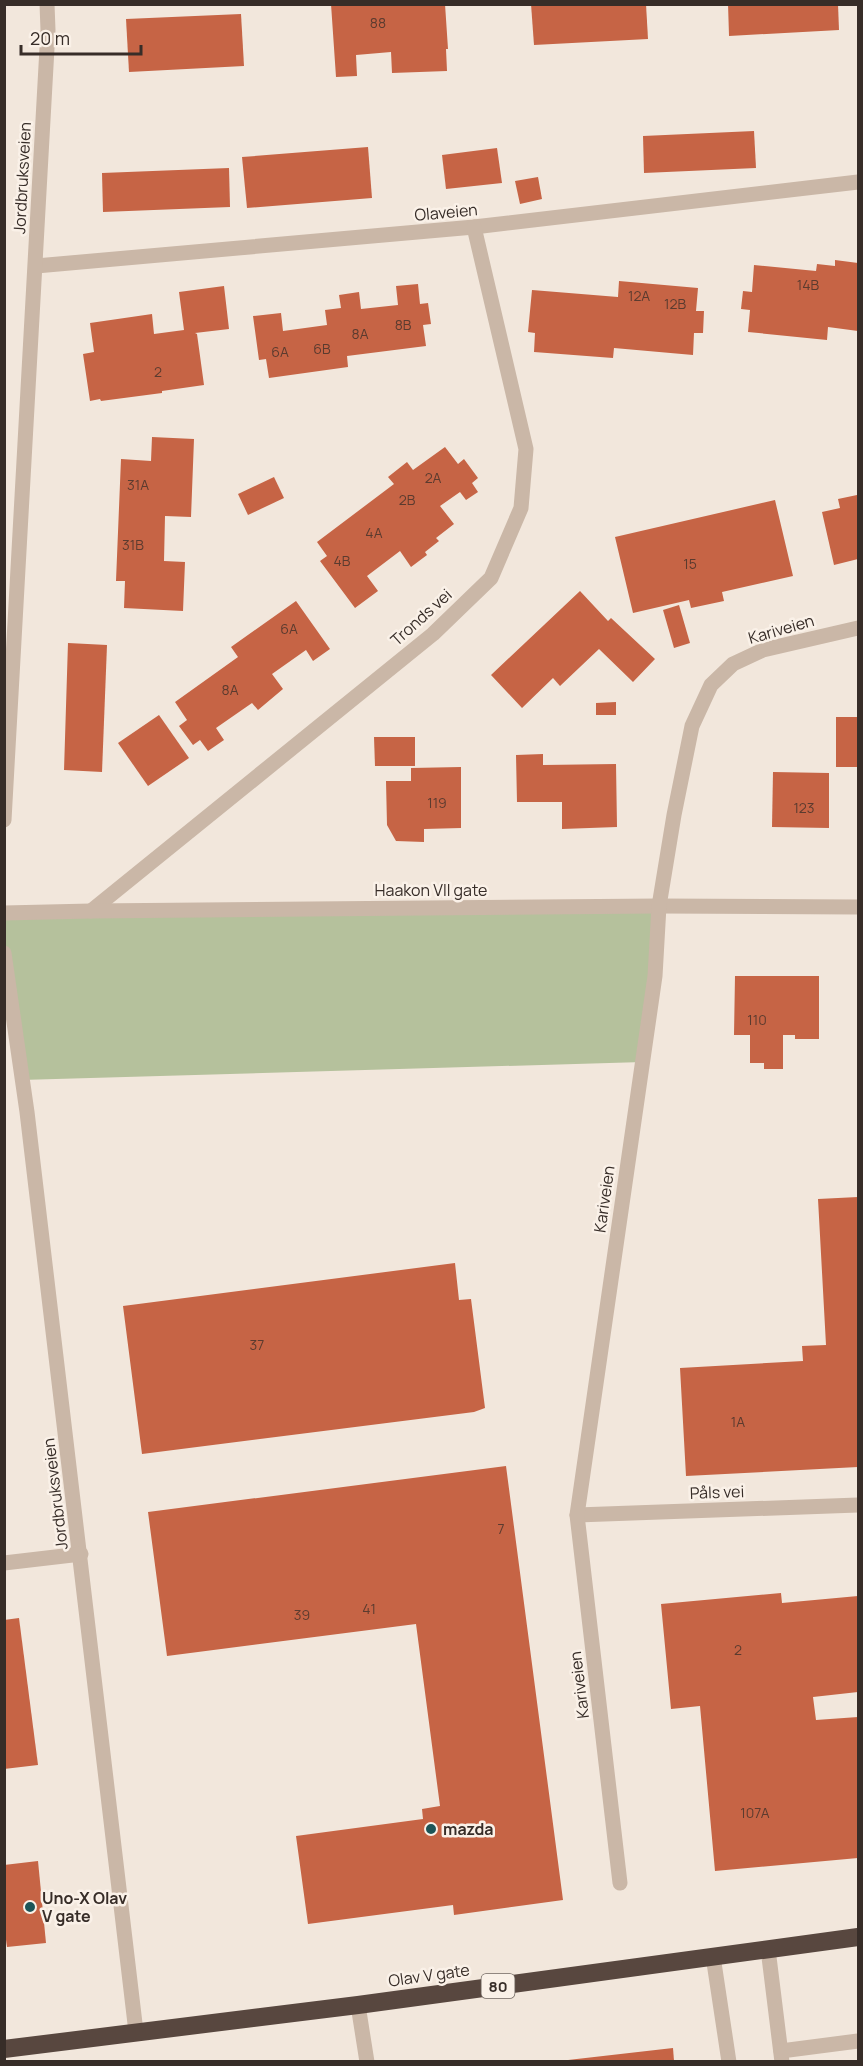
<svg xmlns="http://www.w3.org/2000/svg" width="863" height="2066" font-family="Manrope,sans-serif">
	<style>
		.green { fill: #b5c19c }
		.building { fill: #c66445 }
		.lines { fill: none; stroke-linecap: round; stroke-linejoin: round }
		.minor { stroke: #cab7a7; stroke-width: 15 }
		.highway { stroke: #58473f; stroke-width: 18 }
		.poi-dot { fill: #1d5558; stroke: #faf1e8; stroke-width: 2 }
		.labels { text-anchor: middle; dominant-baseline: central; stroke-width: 5; stroke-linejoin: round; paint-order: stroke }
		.number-label { font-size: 14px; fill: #5b3b2f }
		.shield { fill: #faf1e8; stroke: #726862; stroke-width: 1.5 }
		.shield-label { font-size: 15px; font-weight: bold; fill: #372d28 }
		.street-label { font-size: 16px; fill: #372d28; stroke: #faf1e8 }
		.poi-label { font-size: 16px; font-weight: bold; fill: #372d28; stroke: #faf1e8; text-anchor: start }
	</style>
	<rect width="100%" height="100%" fill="#f2e7dc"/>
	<path class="green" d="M659,906L643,1062L21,1080L5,953L4,913Z"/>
	<g class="building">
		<path d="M331,4H445L448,49H446L447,71L392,73L391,52L356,55L357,76L336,77Z"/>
		<path d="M531,4H646L648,39L534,45Z"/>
		<path d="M728,4H838L839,30L729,36Z"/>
		<path d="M241,14L244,66L129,72L126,19Z"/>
		<path d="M754,131L756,168L644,173L643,136Z"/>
		<path d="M368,147L372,198L247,208L242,157Z"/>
		<path d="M497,148L502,183L446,189L442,155Z"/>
		<path d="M229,168L230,207L103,212L102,173Z"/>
		<path d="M538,177L542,199L520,204L515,181Z"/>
		<path d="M835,260L858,263V331L828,327L827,340L748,332L750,310L741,309L743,291L752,292L754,265L816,271L817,264L835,266Z"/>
		<path d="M619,281L698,288L696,311H704L703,333H694L693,355L614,348L613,358L534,352L535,333L528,332L532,290L618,297Z"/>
		<path d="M418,284L420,304L428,303L431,324L423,325L426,346L347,356L348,367L269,378L266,359L259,360L253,316L281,313L283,331L327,325L325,310L341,308L339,295L359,292L361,309L398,305L396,286Z"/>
		<path d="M224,286L229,329L195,333L197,334L204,385L162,391V393L101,401L100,399L90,401L83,354L94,352L90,323L152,314L154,334L184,330L179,292Z"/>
		<path d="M152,437L194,439L191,517L165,516L164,561L185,562L183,611L124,608L125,581H116L121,459L151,461Z"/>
		<path d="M445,447L458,464L464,459L478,478L472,483L478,492L466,500L460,492L440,506L454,524L436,538L439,541L425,552L427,555L411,567L400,551L367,576L378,591L355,608L320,561L327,556L317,542L394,484L388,477L407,462L413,470Z"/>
		<path d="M274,477L284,498L248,515L238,494Z"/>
		<path d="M857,495L858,559L834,565L822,512L840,508L838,499Z"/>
		<path d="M775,500L793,576L722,592L724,601L691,608L689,600L633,613L615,537Z"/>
		<path d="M580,591L608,621L611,618L655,659L633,682L599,649L560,686L553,678L522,708L491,675Z"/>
		<path d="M296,601L330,649L313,661L306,650L272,674L283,689L258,710L252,703L216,728L224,740L208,751L200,740L193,745L179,726L187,720L175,702L238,657L231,647Z"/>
		<path d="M679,605L690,643L674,648L663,610Z"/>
		<path d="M68,643L107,645L102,772L64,770Z"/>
		<path d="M616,702V715H596V703Z"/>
		<path d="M159,715L189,758L148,786L118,743Z"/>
		<rect x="836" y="717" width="22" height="50"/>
		<path d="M374,737H415V766H375Z"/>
		<path d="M543,754V765L616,764L617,827L562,829V802H517L516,755Z"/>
		<path d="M461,767V828L424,829V842L396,841L387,825L386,781H411V768Z"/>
		<path d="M773,772L829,773V828L772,827Z"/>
		<path d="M735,976H819V1039H795V1035H783V1069H764V1063H750V1035H734Z"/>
		<path d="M858,1197V1467L686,1476L680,1368L803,1361L802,1346L826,1345L818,1199Z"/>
		<path d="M455,1263L459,1300L471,1299L485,1408L474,1412L142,1454L123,1306Z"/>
		<path d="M506,1466L563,1900L454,1915L453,1905L308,1924L296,1836L423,1819L422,1809L440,1806L416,1624L167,1656L148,1512Z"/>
		<path d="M781,1593L782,1603L858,1596V1692L813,1697L816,1720L858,1717V1858L715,1871L700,1706L671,1709L661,1604Z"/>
		<path d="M19,1618L38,1765L4,1769V1620Z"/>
		<path d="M38,1861L46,1943L7,1947L4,1925V1865Z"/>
		<path d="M673,2048L674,2061H568V2060Z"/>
	</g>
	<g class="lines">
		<g class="minor">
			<path d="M36,266L474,227L858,182"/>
			<path d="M4,820L48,30L47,4"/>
			<path d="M91,911L433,634L491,578L521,508L526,449L474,227"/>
			<path d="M4,913L91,911L659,906L858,907"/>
			<path d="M4,953L27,1112L136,2032"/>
			<path d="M577,1515L858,1505"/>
			<path d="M4,1563L81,1554"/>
			<path d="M620,1883L577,1515L655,976L659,906L674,815L692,726L711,685L733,664L763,650L858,628"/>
			<path d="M768,1949L782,2062"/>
			<path d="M713,1956L729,2062"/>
			<path d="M358,2005L367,2062"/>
			<path d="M781,2051L858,2041"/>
		</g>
		<path class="highway" d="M4,2049L358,2005L858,1937"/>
	</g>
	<g class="poi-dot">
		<circle cx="431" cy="1829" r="6"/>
		<circle cx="30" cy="1907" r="6"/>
	</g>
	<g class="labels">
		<g class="number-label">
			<text x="378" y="22">88</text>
			<text x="808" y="284">14B</text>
			<text x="639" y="295">12A</text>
			<text x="675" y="303">12B</text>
			<text x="403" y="324">8B</text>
			<text x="360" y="333">8A</text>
			<text x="322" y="348">6B</text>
			<text x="280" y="351">6A</text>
			<text x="158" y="371">2</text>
			<text x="433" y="477">2A</text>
			<text x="138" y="484">31A</text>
			<text x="407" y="499">2B</text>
			<text x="374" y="532">4A</text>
			<text x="133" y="544">31B</text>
			<text x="342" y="560">4B</text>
			<text x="690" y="563">15</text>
			<text x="289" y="628">6A</text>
			<text x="230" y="689">8A</text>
			<text x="437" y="802">119</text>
			<text x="804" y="807">123</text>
			<text x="757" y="1019">110</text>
			<text x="257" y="1344">37</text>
			<text x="738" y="1421">1A</text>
			<text x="501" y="1528">7</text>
			<text x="369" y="1608">41</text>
			<text x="302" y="1614">39</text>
			<text x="738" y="1649">2</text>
			<text x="755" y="1812">107A</text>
		</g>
		<rect class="shield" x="481.5" y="1974" width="33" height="24" rx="4.5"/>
		<g class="shield-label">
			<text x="498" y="1986">80</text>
		</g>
		<g class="street-label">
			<text transform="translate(22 178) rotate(-87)">Jordbruksveien</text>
			<text transform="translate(446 212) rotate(-5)">Olaveien</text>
			<text transform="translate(421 617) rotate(-42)">Tronds vei</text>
			<text transform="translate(781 629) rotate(-16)">Kariveien</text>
			<text x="431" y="890">Haakon VII gate</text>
			<text transform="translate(604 1199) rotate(-82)">Kariveien</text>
			<text transform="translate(717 1492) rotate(-2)">Påls vei</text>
			<text transform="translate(55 1494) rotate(-97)">Jordbruksveien</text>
			<text transform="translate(579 1685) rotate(-97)">Kariveien</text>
			<text transform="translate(429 1975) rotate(-8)">Olav V gate</text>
		</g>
		<g class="poi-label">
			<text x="443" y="1829">mazda</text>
			<text x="42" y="1898">Uno-X Olav<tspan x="42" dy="18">V gate</tspan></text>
		</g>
	</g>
	<rect width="863" height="2066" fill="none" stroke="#372d28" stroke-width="12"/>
	<path d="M21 45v9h120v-9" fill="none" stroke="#372d28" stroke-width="3"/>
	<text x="30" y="45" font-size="18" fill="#372d28" stroke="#faf1e8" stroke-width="4.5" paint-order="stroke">20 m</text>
</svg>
